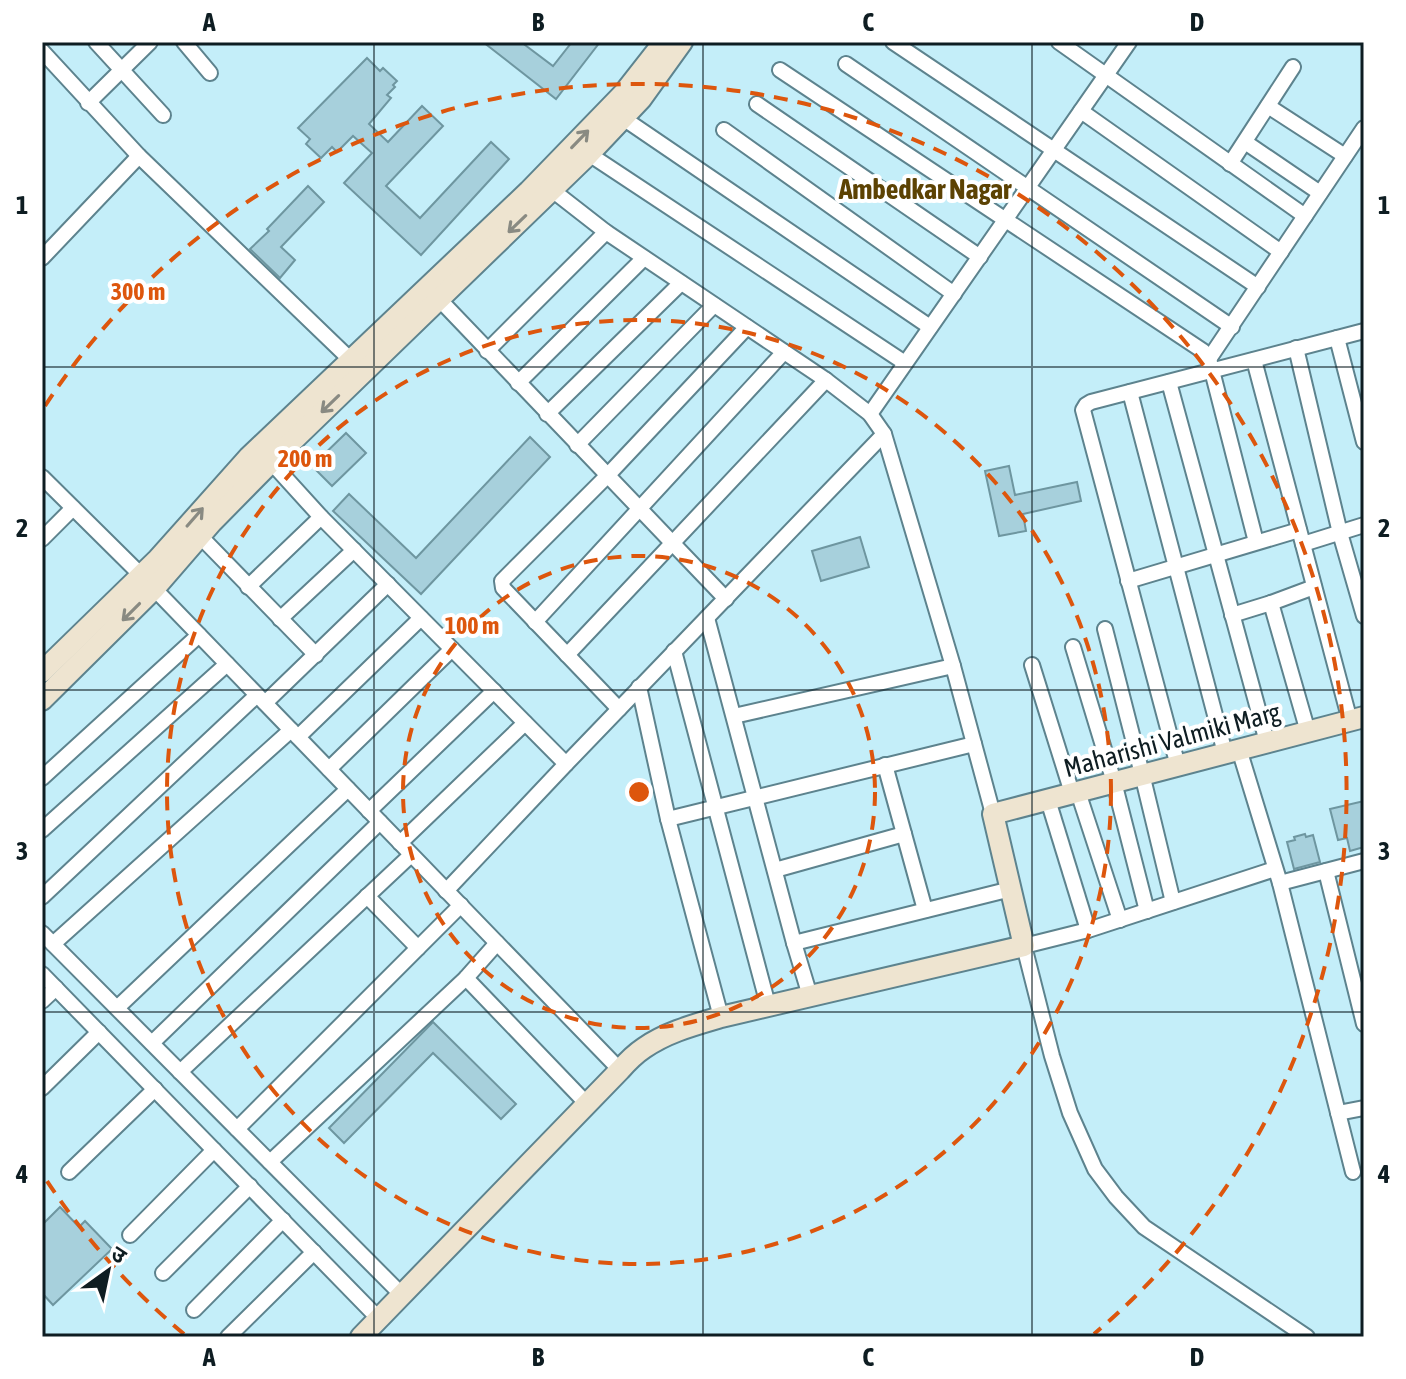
<svg xmlns="http://www.w3.org/2000/svg" width="1406" height="1379" font-family="'Asap Condensed','Noto Sans Devanagari',sans-serif">
	<style>
		.building { fill: #a7d0dc; stroke: #6e96a0; stroke-width: 2 }
		.lines { fill: none; stroke-linecap: round; stroke-linejoin: round }
		.street-casing { stroke: #5d838e; stroke-width: 18 }
		.secondary-casing { stroke: #5d838e; stroke-width: 24 }
		.street { stroke: #fff; stroke-width: 14 }
		.secondary { stroke: #eee4d0; stroke-width: 20 }
		.oneway { stroke: #898a82 }
		.grid { fill: none; stroke: #0e1d22; stroke-width: 2; stroke-opacity: 0.55 }
		.ring { fill: none; stroke: #dd560d; stroke-width: 4; stroke-dasharray: 14 10 }
		.labels { text-anchor: middle; dominant-baseline: central; stroke-width: 8; stroke-linejoin: round; paint-order: stroke }
		.street-label { font-size: 26px; fill: #0e1d22; stroke: #fff }
		.neighbourhood-label { font-size: 28px; font-weight: bold; fill: #5c4203; stroke: #fff }
		.centre { fill: #dd560d; stroke: #fff; stroke-width: 4 }
		.ring-label { font-size: 24px; text-anchor: middle; font-weight: bold; fill: #dd560d; stroke: #fff; stroke-width: 8; stroke-linejoin: round; paint-order: stroke }
		.neatline { fill: none; stroke: #0e1d22; stroke-width: 3 }
		.grid-label { font-size: 26px; text-anchor: middle; font-weight: bold; fill: #0e1d22 }
	</style>
	<rect width="100%" height="100%" fill="#c4eef9"/>
	<g class="building">
		<path d="M483,42H521L553,66L572,42H600L556,99Z"/>
		<path d="M367,58L380,71L383,68L397,81L393,85L395,87L387,95L391,98L369,124L388,142L422,106L443,126L386,186L420,218L491,142L509,159L421,255L344,183L372,153L353,136L337,152L332,147L321,158L306,144L310,139L298,128Z"/>
		<path d="M308,186L324,202L281,247L295,260L280,278L250,249L269,231L267,229Z"/>
		<path d="M346,433L366,453L332,486L312,466Z"/>
		<path d="M530,437L550,457L421,594L333,511L349,494L416,558Z"/>
		<path d="M1009,466L1015,495L1077,482L1081,501L1023,514L1026,531L999,536L985,471Z"/>
		<path d="M860,537L869,567L821,581L812,551Z"/>
		<path d="M1364,801V847L1350,851L1347,838L1338,840L1330,809Z"/>
		<path d="M1305,834L1306,837L1313,835L1320,862L1294,869L1287,842L1295,840L1294,837Z"/>
		<path d="M433,1022L516,1104L501,1119L433,1053L344,1143L329,1128Z"/>
		<path d="M60,1207L79,1227L85,1221L112,1249L53,1305L42,1293V1225Z"/>
	</g>
	<g class="lines">
		<defs>
			<g id="street">
				<path d="M96,42L163,115"/>
				<path d="M184,42L210,73"/>
				<path d="M893,42L1258,287"/>
				<path d="M1059,42L1305,216"/>
				<path d="M42,51L139,156L356,365"/>
				<path d="M846,64L1232,327"/>
				<path d="M780,70L1203,351L1209,359L1256,542"/>
				<path d="M88,103L150,42"/>
				<path d="M757,104L980,257"/>
				<path d="M1268,106L1345,156"/>
				<path d="M1081,111L1281,252"/>
				<path d="M623,118L930,327"/>
				<path d="M724,130L954,294"/>
				<path d="M1245,142L1320,193"/>
				<path d="M589,154L905,363"/>
				<path d="M1230,164L1293,67"/>
				<path d="M547,186L606,232L826,380L870,414L884,434L953,666L993,814"/>
				<path d="M42,258L139,156"/>
				<path d="M439,299L726,599"/>
				<path d="M1337,338L1364,442"/>
				<path d="M1296,348L1340,533L1364,616"/>
				<path d="M487,351L606,232"/>
				<path d="M1209,359L1364,128"/>
				<path d="M1254,360L1350,721"/>
				<path d="M1169,382L1267,742"/>
				<path d="M518,383L644,258"/>
				<path d="M1130,392L1225,753"/>
				<path d="M547,414L681,283"/>
				<path d="M870,414L1129,42"/>
				<path d="M577,445L714,305"/>
				<path d="M271,462L321,517L566,764L446,891"/>
				<path d="M42,477L142,576L620,1070"/>
				<path d="M200,536L316,655"/>
				<path d="M42,539L73,508"/>
				<path d="M1303,544L1364,525"/>
				<path d="M1128,581L1299,530"/>
				<path d="M248,587L321,517"/>
				<path d="M1271,603L1308,732"/>
				<path d="M1232,615L1271,603L1314,587"/>
				<path d="M707,618L794,943L810,996"/>
				<path d="M280,619L354,550"/>
				<path d="M535,622L784,352"/>
				<path d="M1105,629L1142,774L1173,902"/>
				<path d="M1073,647L1114,782L1147,911"/>
				<path d="M674,651L768,1005"/>
				<path d="M567,655L826,380"/>
				<path d="M1032,665L1072,793"/>
				<path d="M639,687L668,819L721,1017"/>
				<path d="M265,703L388,584"/>
				<path d="M619,709L503,588L502,581L607,476L747,327"/>
				<path d="M734,716L953,666"/>
				<path d="M298,737L421,618"/>
				<path d="M1239,749L1280,883L1353,1172"/>
				<path d="M566,764L884,434"/>
				<path d="M885,765L925,910"/>
				<path d="M1178,766L1083,410L1086,405L1091,402L1364,331"/>
				<path d="M329,769L452,649"/>
				<path d="M42,778L199,635"/>
				<path d="M1078,792L1120,920"/>
				<path d="M1048,800L1088,930"/>
				<path d="M369,811L494,691"/>
				<path d="M668,819L974,744"/>
				<path d="M42,830L227,664"/>
				<path d="M400,843L525,723"/>
				<path d="M1275,869L1088,930L1024,946L1052,1056L1070,1113L1095,1169L1116,1197L1144,1227L1307,1337"/>
				<path d="M775,870L904,834"/>
				<path d="M1326,871L1364,1024"/>
				<path d="M1280,883L1364,861"/>
				<path d="M367,896L418,948"/>
				<path d="M42,897L257,695"/>
				<path d="M42,933L402,1295"/>
				<path d="M794,943L1011,889"/>
				<path d="M53,944L291,730"/>
				<path d="M42,974L379,1319"/>
				<path d="M466,978L587,1104"/>
				<path d="M42,1001L56,988"/>
				<path d="M117,1008L348,789"/>
				<path d="M152,1043L380,822"/>
				<path d="M180,1072L411,855"/>
				<path d="M42,1088L99,1032"/>
				<path d="M1338,1113L1364,1108"/>
				<path d="M237,1129L461,905"/>
				<path d="M270,1162L466,978L497,943"/>
				<path d="M69,1172L155,1089"/>
				<path d="M130,1235L214,1150"/>
				<path d="M163,1273L250,1186"/>
				<path d="M194,1310L283,1220"/>
				<path d="M228,1337L314,1252"/>
			</g>
			<g id="secondary">
				<path d="M42,672L158,559L249,457L529,191L624,93L664,42"/>
				<path d="M42,700L154,589L212,522L278,455L589,154L641,99L682,42"/>
				<path d="M361,1337L620,1070C627,1062 635,1054 644,1048C667,1032 694,1025 721,1017L1024,946L993,814L1364,717"/>
			</g>
		</defs>
		<use href="#street" class="street-casing"/>
		<use href="#secondary" class="secondary-casing"/>
		<use href="#street" class="street"/>
		<use href="#secondary" class="secondary"/>
	</g>
	<defs><path id="oneway-shaft" d="M-6 0H5M1.5-3L5.5 0L1.5 3" fill="none" stroke-width="1.6" stroke-linecap="round" stroke-linejoin="round" transform="scale(2)"/></defs>
	<g class="oneway">
		<use href="#oneway-shaft" transform="translate(580 139) rotate(-46)"/>
		<use href="#oneway-shaft" transform="translate(517 224) rotate(136)"/>
		<use href="#oneway-shaft" transform="translate(330 404) rotate(136)"/>
		<use href="#oneway-shaft" transform="translate(195 517) rotate(-49)"/>
		<use href="#oneway-shaft" transform="translate(131 612) rotate(135)"/>
	</g>
	<path class="grid" d="M374,42V1337M703,42V1337M1032,42V1337M42,367H1364M42,690H1364M42,1012H1364"/>
	<g class="ring">
		<circle cx="639" cy="792" r="236"/>
		<circle cx="639" cy="792" r="472"/>
		<path d="M184 1334A708 708 0 0 1 45 1178M45 406A708 708 0 1 1 1094 1334"/>
	</g>
	<g class="labels">
		<g class="street-label">
			<text transform="translate(1172 740) rotate(-15)">Maharishi Valmiki Marg</text>
		</g>
		<g class="neighbourhood-label">
			<text x="925" y="189">Ambedkar Nagar</text>
		</g>
	</g>
	<circle cx="639" cy="792" r="12" class="centre"/>
	<g class="ring-label">
		<text x="138" y="300">300 m</text>
		<text x="305" y="467">200 m</text>
		<text x="472" y="634">100 m</text>
	</g>
	<rect width="1406" height="1379" fill="none" stroke="#ffffff" stroke-width="88"/>
	<g transform="translate(108 1271) rotate(33)" stroke="#ffffff" stroke-width="6" paint-order="stroke">
	<path d="M0-6L14 30L0 20L-14 30Z" fill="#0e1d22"/>
	<text y="-12" font-size="22" font-weight="bold" text-anchor="middle" fill="#0e1d22">उ</text>
	</g>
	<rect x="44" y="44" width="1318" height="1291" class="neatline"/>
	<g class="grid-label">
		<text x="209" y="31">A</text>
		<text x="538" y="31">B</text>
		<text x="868" y="31">C</text>
		<text x="1197" y="31">D</text>
		<text x="22" y="214">1</text>
		<text x="1384" y="214">1</text>
		<text x="22" y="537">2</text>
		<text x="1384" y="537">2</text>
		<text x="22" y="860">3</text>
		<text x="1384" y="860">3</text>
		<text x="22" y="1183">4</text>
		<text x="1384" y="1183">4</text>
		<text x="209" y="1366">A</text>
		<text x="538" y="1366">B</text>
		<text x="868" y="1366">C</text>
		<text x="1197" y="1366">D</text>
	</g>
</svg>
